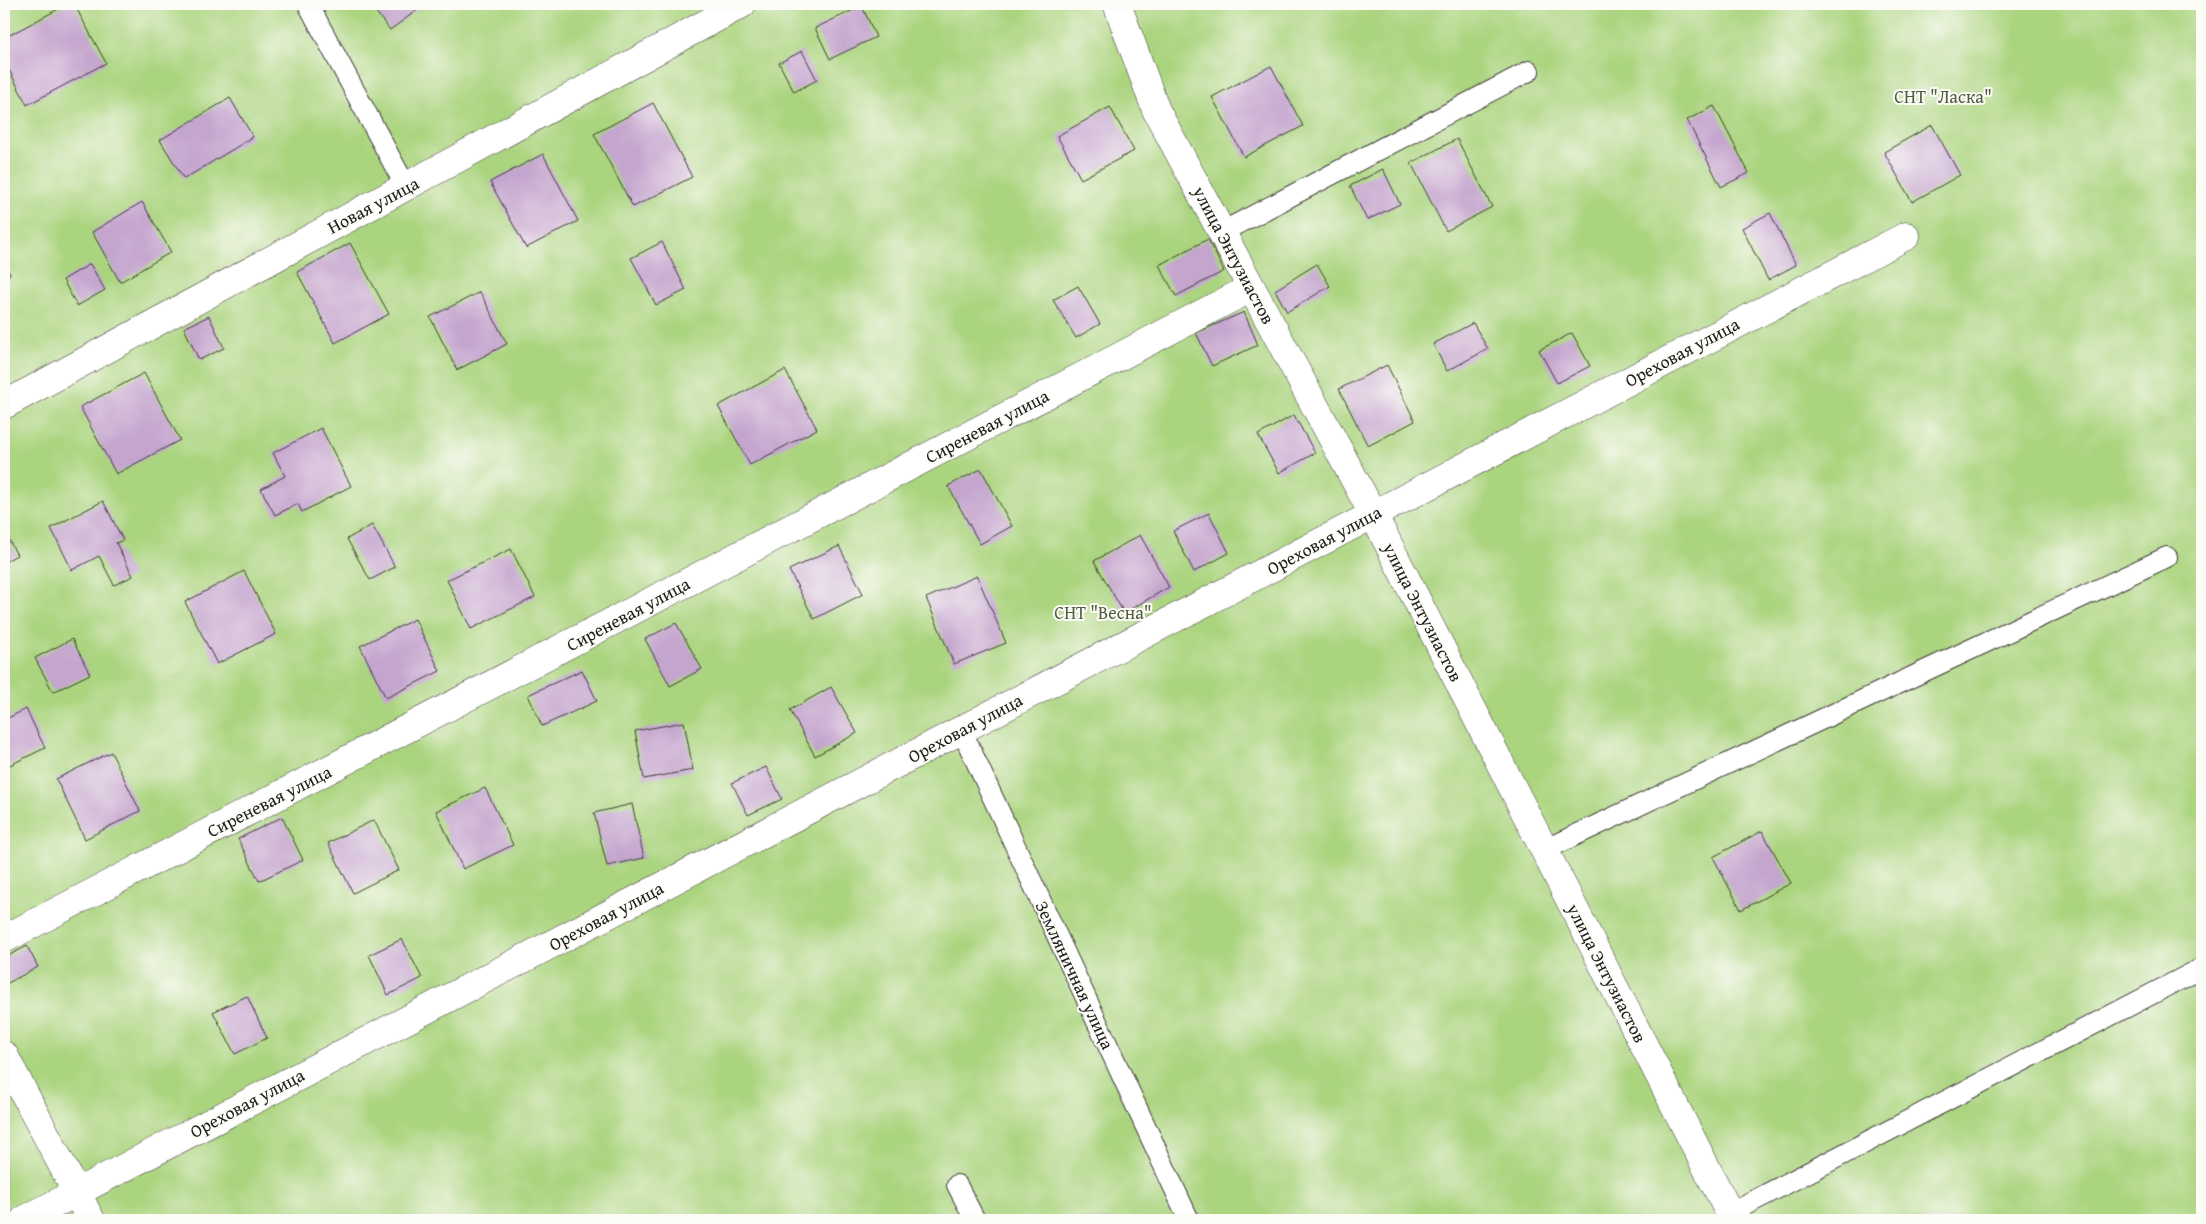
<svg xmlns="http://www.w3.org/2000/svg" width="2206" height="1224" font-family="'Gentium Book Plus',serif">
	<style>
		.green { fill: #abd47f; stroke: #64784e }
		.building { fill: #c4a5ce }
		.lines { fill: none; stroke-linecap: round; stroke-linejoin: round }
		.service-casing { stroke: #3c3a36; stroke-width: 22 }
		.minor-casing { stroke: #3c3a36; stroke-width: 29 }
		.service { stroke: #fff; stroke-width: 20 }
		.minor { stroke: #fff; stroke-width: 28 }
		.labels { text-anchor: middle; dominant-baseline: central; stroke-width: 4; stroke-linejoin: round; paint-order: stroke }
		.park-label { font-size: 18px; fill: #4e5c3f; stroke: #fdfcf7 }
		.street-label { font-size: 18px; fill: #1c1c1c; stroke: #fdfcf7 }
	</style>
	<rect width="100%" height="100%" fill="#fdfcf7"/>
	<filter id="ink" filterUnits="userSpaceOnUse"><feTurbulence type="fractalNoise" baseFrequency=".02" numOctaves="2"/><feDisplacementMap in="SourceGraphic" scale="10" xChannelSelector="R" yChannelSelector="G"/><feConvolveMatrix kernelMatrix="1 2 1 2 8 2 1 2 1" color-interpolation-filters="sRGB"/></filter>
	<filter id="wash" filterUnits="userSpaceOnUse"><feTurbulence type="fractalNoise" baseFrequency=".0096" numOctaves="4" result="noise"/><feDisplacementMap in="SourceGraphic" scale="20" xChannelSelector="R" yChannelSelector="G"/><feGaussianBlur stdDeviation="1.12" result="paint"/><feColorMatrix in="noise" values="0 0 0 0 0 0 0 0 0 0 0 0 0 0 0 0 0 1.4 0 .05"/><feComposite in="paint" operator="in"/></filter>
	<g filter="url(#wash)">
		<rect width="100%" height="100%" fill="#f4e1c6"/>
		<rect class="green" x="4" y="4" width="2198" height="1216"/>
		<g id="blocks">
			<g class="building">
				<path d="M68,4H74L106,63L27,105L4,60V38Z"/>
				<path d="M387,4H417L420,8L390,30L376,12Z"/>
				<path d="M862,6L876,37L830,59L815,28Z"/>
				<path d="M802,51L817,80L794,92L779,63Z"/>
				<path d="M1271,66L1303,126L1244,157L1212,97Z"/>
				<path d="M230,98L253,137L184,179L160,140Z"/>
				<path d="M653,103L692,177L633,207L594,134Z"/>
				<path d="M1714,106L1749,173L1721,187L1687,120Z"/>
				<path d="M1110,107L1134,151L1081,179L1057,136Z"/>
				<path d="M1932,125L1960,175L1912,202L1884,152Z"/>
				<path d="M1457,139L1492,207L1446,231L1411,163Z"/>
				<path d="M543,154L578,221L526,248L490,182Z"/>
				<path d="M1383,169L1400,204L1367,220L1350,186Z"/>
				<path d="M142,202L171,252L120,282L92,232Z"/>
				<path d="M1770,213L1796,265L1768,280L1742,228Z"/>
				<path d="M1208,239L1224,271L1176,296L1159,265Z"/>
				<path d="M662,242L686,290L656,305L631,258Z"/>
				<path d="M350,243L389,314L335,343L297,272Z"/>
				<path d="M4,263L10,274L4,278Z"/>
				<path d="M90,264L105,290L77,306L63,280Z"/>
				<path d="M1317,264L1330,286L1287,312L1275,290Z"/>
				<path d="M1078,286L1100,324L1076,338L1053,300Z"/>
				<path d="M480,292L507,344L457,370L430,317Z"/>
				<path d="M1244,312L1258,345L1212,366L1196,333Z"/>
				<path d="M209,316L224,348L199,360L184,328Z"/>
				<path d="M1473,323L1488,349L1447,371L1433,344Z"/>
				<path d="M1572,333L1590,366L1557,383L1539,350Z"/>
				<path d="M1387,365L1415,421L1368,446L1339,389Z"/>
				<path d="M785,370L817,429L750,465L718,406Z"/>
				<path d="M144,373L180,440L116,474L80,407Z"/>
				<path d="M1294,415L1315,453L1279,473L1258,435Z"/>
				<path d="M321,428L351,486L302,512L298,504L275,515L261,489L285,476L273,453Z"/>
				<path d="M981,469L1012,526L980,544L948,486Z"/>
				<path d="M103,501L123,540L116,543L133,576L114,585L99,556L72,570L51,528Z"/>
				<path d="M1209,513L1229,553L1194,572L1173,531Z"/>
				<path d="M372,525L395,567L370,580L347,539Z"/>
				<path d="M4,531L17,555L4,562Z"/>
				<path d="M1140,535L1169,587L1124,613L1094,561Z"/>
				<path d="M839,546L863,594L814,619L789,570Z"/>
				<path d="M511,549L535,597L471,629L447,580Z"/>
				<path d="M244,571L276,634L217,664L185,602Z"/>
				<path d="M977,576L1006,643L954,664L926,598Z"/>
				<path d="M415,619L440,671L386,698L360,646Z"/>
				<path d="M676,623L702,669L670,686L645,639Z"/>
				<path d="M72,639L90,674L53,692L35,658Z"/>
				<path d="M582,670L597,701L542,726L528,695Z"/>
				<path d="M831,687L857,733L815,756L790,710Z"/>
				<path d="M26,709L45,748L6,767L4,762V720Z"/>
				<path d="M684,722L693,770L644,779L635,731Z"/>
				<path d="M111,752L140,811L85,839L56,779Z"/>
				<path d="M766,767L782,799L748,815L732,783Z"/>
				<path d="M485,788L513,845L463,869L436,811Z"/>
				<path d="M632,804L644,858L607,866L594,813Z"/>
				<path d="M282,817L303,860L259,881L238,839Z"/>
				<path d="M374,820L399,870L353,893L328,843Z"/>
				<path d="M1762,831L1791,883L1741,910L1713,857Z"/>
				<path d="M402,939L422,978L388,995L369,955Z"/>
				<path d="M27,946L38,967L4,985V958Z"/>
				<path d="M247,996L267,1038L235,1054L213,1012Z"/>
			</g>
		</g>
	</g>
	<g filter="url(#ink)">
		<use href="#blocks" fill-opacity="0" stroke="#3c3a36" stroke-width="1"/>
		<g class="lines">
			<defs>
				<g id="service">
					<path d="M308,4L406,187"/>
					<path d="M1222,232L1529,71"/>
					<path d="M961,729L1189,1220"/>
					<path d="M1544,850L2167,557"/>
					<path d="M957,1185L975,1220"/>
					<path d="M1730,1213L2202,968"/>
				</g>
				<g id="minor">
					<path d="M1117,4L1156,110L1373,514L1733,1220"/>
					<path d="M4,405L742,4"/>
					<path d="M4,939L1251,288"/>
					<path d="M4,1055L91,1220"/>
					<path d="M24,1220L1906,236"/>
				</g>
			</defs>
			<use href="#service" class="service-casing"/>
			<use href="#minor" class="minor-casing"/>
			<use href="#service" class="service"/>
			<use href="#minor" class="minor"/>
		</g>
	</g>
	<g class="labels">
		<g class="park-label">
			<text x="1943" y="96">СНТ "Ласка"</text>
			<text x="1103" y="612">СНТ "Весна"</text>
		</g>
		<g class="street-label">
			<text transform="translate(373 205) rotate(-28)">Новая улица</text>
			<text transform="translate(1234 255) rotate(62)">улица Энтузиастов</text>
			<text transform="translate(1682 352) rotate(-28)">Ореховая улица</text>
			<text transform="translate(987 426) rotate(-28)">Сиреневая улица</text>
			<text transform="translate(1324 540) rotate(-28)">Ореховая улица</text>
			<text transform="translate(1423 612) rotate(63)">улица Энтузиастов</text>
			<text transform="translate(628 614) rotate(-28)">Сиреневая улица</text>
			<text transform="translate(965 728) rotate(-28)">Ореховая улица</text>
			<text transform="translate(269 801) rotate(-27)">Сиреневая улица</text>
			<text transform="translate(606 916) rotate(-28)">Ореховая улица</text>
			<text transform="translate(1607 973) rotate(63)">улица Энтузиастов</text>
			<text transform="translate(1075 975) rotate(65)">Земляничная улица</text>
			<text transform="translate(247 1103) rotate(-28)">Ореховая улица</text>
		</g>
	</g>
	<rect width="2206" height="1224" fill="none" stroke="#fdfcf7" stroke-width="20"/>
</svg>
